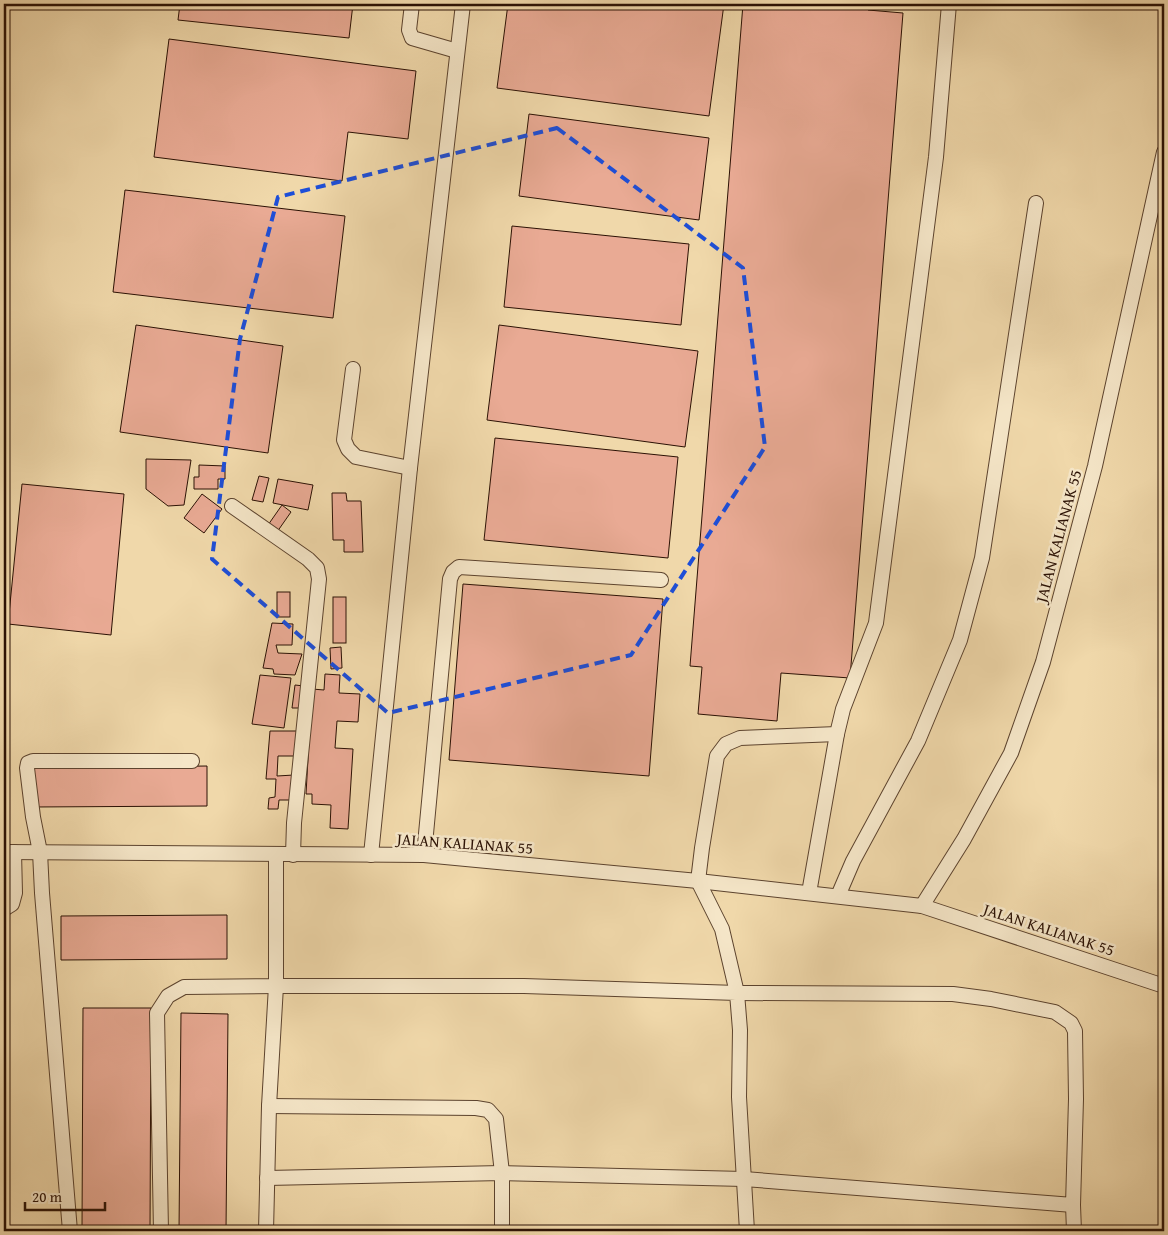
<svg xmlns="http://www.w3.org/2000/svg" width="1168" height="1235" font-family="'Gentium Book Plus',serif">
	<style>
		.building { fill: #e9aa94; stroke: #2b1104 }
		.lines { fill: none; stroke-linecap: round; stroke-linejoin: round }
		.lane-casing { stroke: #5c432e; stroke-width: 16 }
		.lane { stroke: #f5e6c8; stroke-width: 14 }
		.marked { fill: none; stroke: #1d4ed8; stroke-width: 4; stroke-dasharray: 10 6; stroke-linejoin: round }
		.labels { text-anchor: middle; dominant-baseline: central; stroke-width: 5; stroke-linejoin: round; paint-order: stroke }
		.street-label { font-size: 16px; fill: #2b1104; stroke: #f5e6c8 }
	</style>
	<rect width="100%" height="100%" fill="#f0d8aa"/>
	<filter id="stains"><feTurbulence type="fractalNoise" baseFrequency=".004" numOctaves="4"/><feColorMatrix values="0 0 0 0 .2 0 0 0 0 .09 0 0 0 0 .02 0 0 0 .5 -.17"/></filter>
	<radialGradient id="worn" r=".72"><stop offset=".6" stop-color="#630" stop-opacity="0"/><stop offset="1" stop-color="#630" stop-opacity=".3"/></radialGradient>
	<g class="building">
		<path d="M180,4H353L349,38L178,20Z"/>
		<path d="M508,4H724L709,116L497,88Z"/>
		<path d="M743,4H868V10L903,13L850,678L781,673L777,721L698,714L702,667L690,666Z"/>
		<path d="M169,39L416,71L408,139L348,132L342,181L154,157Z"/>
		<path d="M529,114L709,138L699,220L519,196Z"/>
		<path d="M125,190L345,216L333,318L113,292Z"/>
		<path d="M512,226L689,244L681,325L504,307Z"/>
		<path d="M136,325L283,346L268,453L120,432Z"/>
		<path d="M499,325L698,351L685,447L487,420Z"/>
		<path d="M495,438L678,457L668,558L484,540Z"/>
		<path d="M146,459L191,460L184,505L168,506L146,489Z"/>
		<path d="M199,465L225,466V479H218V489H194V477H199Z"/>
		<path d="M259,476L269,478L263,502L252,500Z"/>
		<path d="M278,479L313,485L308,510L273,503Z"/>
		<path d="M22,484L124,494L111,635L8,624Z"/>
		<path d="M332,493H346L347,501H361L363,552H344V540H333Z"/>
		<path d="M202,494L222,509L204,533L184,518Z"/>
		<path d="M282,505L291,512L277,532L268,525Z"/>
		<path d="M463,584L663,599L649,776L449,760Z"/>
		<rect x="277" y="592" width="13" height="25"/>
		<rect x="333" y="597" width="13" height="46"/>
		<path d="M272,623L293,624L292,645H276L278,653L302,654L295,675L274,674L273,669L263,668Z"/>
		<path d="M341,647L342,668L331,669L330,648Z"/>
		<path d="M325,674L340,675L339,693L360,694L358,722L337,721L335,748L353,749L348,829L330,828L331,805L312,804V794H306L312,689L324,690Z"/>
		<path d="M260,675L291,678L284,728L252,724Z"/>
		<path d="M295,685L304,686L302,708H292Z"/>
		<path d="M270,731H299L297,756H278L277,776L294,775L293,800H279L278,809H268L269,798L275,797L276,779H266Z"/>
		<path d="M207,766V806L32,807V768Z"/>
		<path d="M227,915V959L61,960V916Z"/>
		<path d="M83,1008H151L150,1231H82Z"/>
		<path d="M181,1013L228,1014L226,1231H179Z"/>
	</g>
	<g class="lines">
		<defs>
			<g id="lane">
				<path d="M412,4L409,30L412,38L457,51"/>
				<path d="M353,369L344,440L348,449L356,457L410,468"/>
				<path d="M232,506L308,559L317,568L319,579L294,823L293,855"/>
				<path d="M4,852L424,855L698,881L922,906L1164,986"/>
				<path d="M371,855L410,468L463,4"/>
				<path d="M424,855L450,579L453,572L459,567L661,580"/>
				<path d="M809,893L837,734"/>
				<path d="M838,896L853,861L918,741L960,640L982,558L1036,203"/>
				<path d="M922,906L964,839L1011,753L1043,662L1095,466L1164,152"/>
				<path d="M4,909L12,904L15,893L14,852"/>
				<path d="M269,1106L476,1108L488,1110L496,1119L502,1173V1231"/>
				<path d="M267,1178L502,1173L744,1179L1073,1205L1076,1099L1075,1031L1071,1023L1055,1012L991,999L953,994L737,993L722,929L698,881L702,848L717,756L726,744L740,738L837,734L843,709L876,623L936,157L949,4"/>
				<path d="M1073,1205L1074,1231"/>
				<path d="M70,1231L42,893L40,852L33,817L27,768L28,763L33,761H192"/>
				<path d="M161,1231L157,1013L168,996L184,987L276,986V854"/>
				<path d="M266,1231L269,1106L276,986H524L737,993L740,1030L739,1097L747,1231"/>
			</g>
		</defs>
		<use href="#lane" class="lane-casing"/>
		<use href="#lane" class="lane"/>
	</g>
	<path class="marked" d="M557,128L743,268L765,447L631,655L388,713L212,559L240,339L278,197Z"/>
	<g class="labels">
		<g class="street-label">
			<text transform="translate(1058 536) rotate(-75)">JALAN KALIANAK 55</text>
			<text transform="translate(465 843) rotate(4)">JALAN KALIANAK 55</text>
			<text transform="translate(1049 929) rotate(18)">JALAN KALIANAK 55</text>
		</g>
	</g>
	<rect width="1168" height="1235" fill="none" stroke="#f0d8aa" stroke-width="20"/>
	<rect x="5" y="5" width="1158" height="1225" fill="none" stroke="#2b1104" stroke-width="2.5"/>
	<rect x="10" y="10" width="1148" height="1215" fill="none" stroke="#2b1104"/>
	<path d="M25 1202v8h80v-8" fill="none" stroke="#2b1104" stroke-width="2.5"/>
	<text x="32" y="1202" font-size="15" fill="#2b1104" stroke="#f5e6c8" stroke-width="4" paint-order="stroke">20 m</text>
	<rect width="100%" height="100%" filter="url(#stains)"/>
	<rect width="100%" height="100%" fill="url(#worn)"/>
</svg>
